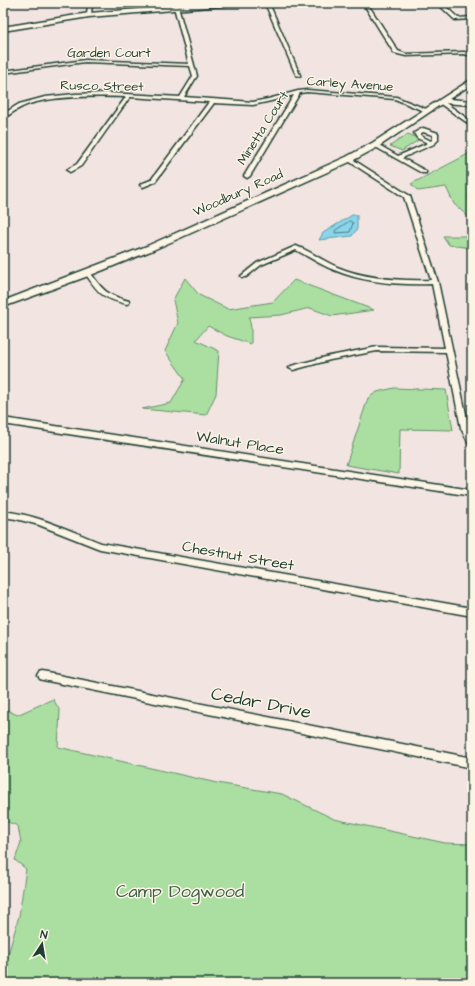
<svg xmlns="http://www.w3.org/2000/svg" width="475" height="986" font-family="'Architects Daughter',sans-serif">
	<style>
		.green { fill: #aadfa1; stroke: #648e6a }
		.water { fill: #8ad5eb; stroke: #5f98a2 }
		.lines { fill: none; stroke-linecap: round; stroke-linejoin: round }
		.shore { stroke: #4a7a7d; stroke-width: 1 }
		.minor-casing { stroke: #1f3d34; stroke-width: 3 }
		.secondary-casing { stroke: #1f3d34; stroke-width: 3 }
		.minor { fill: #fcf5e5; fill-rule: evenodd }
		.secondary { fill: #fcf5e5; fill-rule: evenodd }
		.labels { text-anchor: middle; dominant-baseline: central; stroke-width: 3; stroke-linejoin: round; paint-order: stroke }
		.far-street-label { font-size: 13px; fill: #1f3d34; stroke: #fcf5e5 }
		.street-label { font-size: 15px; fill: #1f3d34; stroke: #fcf5e5 }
		.near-street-label { font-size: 18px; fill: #1f3d34; stroke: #fcf5e5 }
		.near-park-label { font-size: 18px; fill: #3b5d4a; stroke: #fcf5e5 }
	</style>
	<rect width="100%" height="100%" fill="#f2e5e1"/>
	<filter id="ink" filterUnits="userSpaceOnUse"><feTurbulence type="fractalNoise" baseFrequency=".025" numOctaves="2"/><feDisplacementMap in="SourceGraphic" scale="8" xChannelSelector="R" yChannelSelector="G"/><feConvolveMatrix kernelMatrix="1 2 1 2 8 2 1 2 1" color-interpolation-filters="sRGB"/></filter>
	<g filter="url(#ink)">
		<g class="green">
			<path d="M408,134L420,139L402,151L390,146Z"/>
			<path d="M472,152L468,199L472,207V220L454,204L446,187L418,191L411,184Z"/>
			<path d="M443,236H472V248L449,245Z"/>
			<path d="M185,278L199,295L228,309L273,302L294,280L374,310L332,316L310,308L281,315L249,317L251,328V344L227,336L208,326L196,340L219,351L216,394L206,415L142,409L171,403L185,379L165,351L178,323L173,300Z"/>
			<path d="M394,388L446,390L453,430L400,429L399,474L346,465L368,398L377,392Z"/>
			<path d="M53,699L60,711L58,747L217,783L282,794L334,819L445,843L472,844V983H9L6,962L19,916L26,869L15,860L21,842L18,826L3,820V708L17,715Z"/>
		</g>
		<path class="water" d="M352,215H357V229L352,236L319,240L323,233Z"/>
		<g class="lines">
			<path class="shore" d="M350,221L353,223L350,232L335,233V231Z"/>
			<defs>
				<g id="minor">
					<path d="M88,3H92L91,15L89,16L87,15Z"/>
					<path d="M173,3H177L197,76L184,97L253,102L268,99L298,91L307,90L396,97L431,111L426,112L395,99L307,92L300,93L250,176L247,178L244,176L294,95L271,101L253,105L214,103L155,182L143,187L140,185L141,184L151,180L209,102L130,97L81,166L70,172L67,170L68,169L77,164L126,97C97,96 47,95 22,107C15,110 10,115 3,118V114L19,104L45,97L75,94L108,93L180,97L193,76L190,66L85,62L3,73V71L85,60L189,64Z"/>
					<path d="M265,3H269L300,75V76L296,75Z"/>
					<path d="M363,3H367L398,51L406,54L464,52L472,54V56L464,54L406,56L394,53Z"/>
					<path d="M437,3H442L458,18L472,17V19L455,20Z"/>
					<path d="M439,101H443L472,122V126L439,103Z"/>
					<path d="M423,128L438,133V140L434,144L402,158L426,171V173H422L372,145L377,144L398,156L428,143L417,138L414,133ZM423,132L433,135V139L431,141L421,136L420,134Z"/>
					<path d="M349,157L410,196L438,282L469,428L472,434V445L469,444L461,428L446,352L377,351L330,360L293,370L289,368L291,366L330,356L377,347L445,348L432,284C399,285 365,283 334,270C321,265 309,257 296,250L261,265L246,277H242L241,276L257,263L296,246C310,251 323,261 337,267C366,279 400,281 431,280L404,197L347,160V158Z"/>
					<path d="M88,271L90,272C103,291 107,295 129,301V303L127,304C102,298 99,294 85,273Z"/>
					<path d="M3,418L472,490V496L3,424Z"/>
					<path d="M3,511C38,515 68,530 101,543L472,608V616L100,549L39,525L16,519L3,517Z"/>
					<path d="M43,672L472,758V768L43,680L40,679L38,676L40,673Z"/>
				</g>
				<g id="secondary">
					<path d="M213,3H237L234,5L89,17L3,31V27L89,13Z"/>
					<path d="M472,79V84L449,99L472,101V105L443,103L378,147L352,161L153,250L91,275L3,307V301L147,246L346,157L372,143Z"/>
				</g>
			</defs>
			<use href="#minor" class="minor-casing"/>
			<use href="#secondary" class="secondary-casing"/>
			<use href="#minor" class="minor"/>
			<use href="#secondary" class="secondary"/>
		</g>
	</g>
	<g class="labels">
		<g class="far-street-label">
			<text x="109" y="53">Garden Court</text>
			<text transform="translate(350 84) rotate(4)">Carley Avenue</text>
			<text transform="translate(102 86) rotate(1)">Rusco Street</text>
			<text transform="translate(263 128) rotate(-58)">Minetta Court</text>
			<text transform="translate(238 193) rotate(-24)">Woodbury Road</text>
		</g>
		<g class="street-label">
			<text transform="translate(240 443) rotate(9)">Walnut Place</text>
			<text transform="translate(238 556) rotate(10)">Chestnut Street</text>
		</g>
		<g class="near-street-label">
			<text transform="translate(261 703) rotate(11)">Cedar Drive</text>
		</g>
		<g class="near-park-label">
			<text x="180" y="891">Camp Dogwood</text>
		</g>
	</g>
	<rect width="475" height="986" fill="none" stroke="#fcf5e5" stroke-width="16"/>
	<rect x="8" y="8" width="459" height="970" fill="none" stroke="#1f3d34" stroke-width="1.5" filter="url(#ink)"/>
	<g transform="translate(42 944) rotate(12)" stroke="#fcf5e5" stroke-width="3" paint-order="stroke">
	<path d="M0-3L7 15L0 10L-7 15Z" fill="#1f3d34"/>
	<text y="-6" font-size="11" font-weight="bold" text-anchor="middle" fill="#1f3d34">N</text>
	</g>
</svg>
